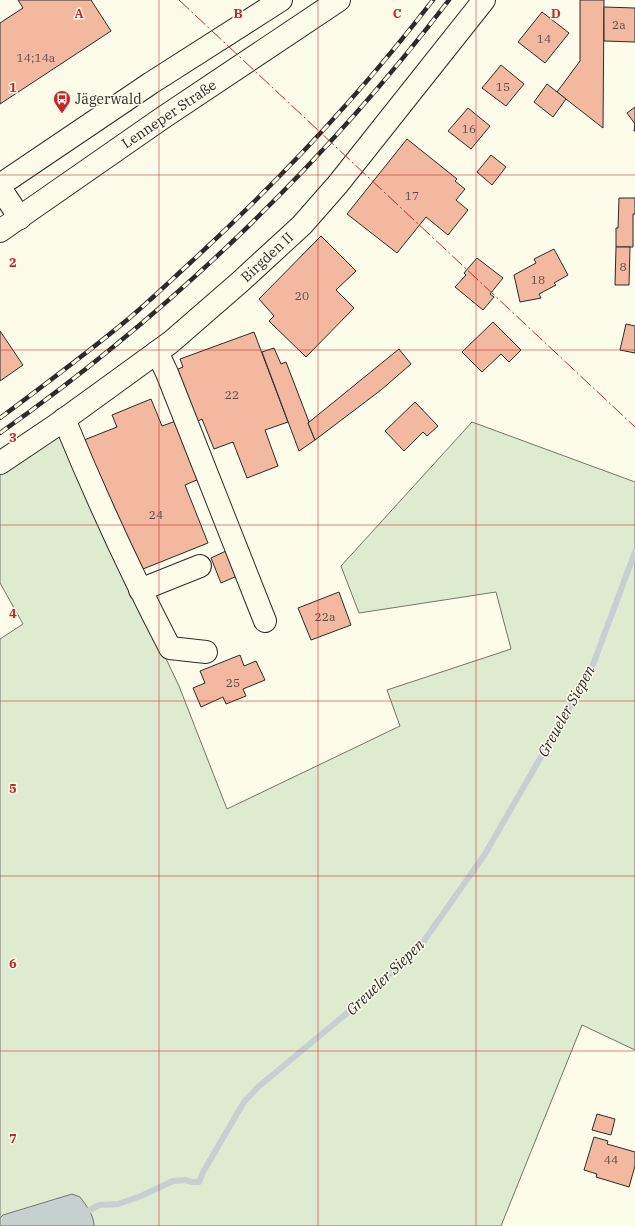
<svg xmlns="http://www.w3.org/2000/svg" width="635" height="1226" font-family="'IBM Plex Serif',serif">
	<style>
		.green { fill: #deebd1; stroke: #74746e }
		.water { fill: #c7d0d0; stroke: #74746e }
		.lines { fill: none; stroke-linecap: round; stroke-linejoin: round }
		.stream { stroke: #c7d0d0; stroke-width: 6 }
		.building { fill: #f2b8a0; stroke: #2b2b2b }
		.minor-casing { stroke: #2b2b2b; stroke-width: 24 }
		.major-casing { stroke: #2b2b2b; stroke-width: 24 }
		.minor { stroke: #fdfbea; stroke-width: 22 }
		.major { stroke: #fdfbea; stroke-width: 22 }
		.rail-casing { stroke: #2b2b2b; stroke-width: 4.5 }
		.rail { stroke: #fdfbea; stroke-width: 3; stroke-dasharray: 9; stroke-linecap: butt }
		.power { stroke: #c62828; stroke-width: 1; stroke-dasharray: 14 3 2 3; stroke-linecap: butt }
		.grid { fill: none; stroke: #c62828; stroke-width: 1; stroke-opacity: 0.55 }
		.labels { text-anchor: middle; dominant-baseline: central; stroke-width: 3; stroke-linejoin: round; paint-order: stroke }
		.number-label { font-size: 12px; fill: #5d4e48 }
		.poi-label { font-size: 14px; fill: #2b2b2b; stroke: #fdfbea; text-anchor: start }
		.street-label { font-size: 14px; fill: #2b2b2b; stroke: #fdfbea }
		.water-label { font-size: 15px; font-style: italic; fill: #2b2b2b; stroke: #fdfbea }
		.grid-label { font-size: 13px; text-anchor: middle; font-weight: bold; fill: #c62828; stroke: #fdfbea; stroke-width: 3; stroke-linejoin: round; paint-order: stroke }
	</style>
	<rect width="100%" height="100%" fill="#fdfbea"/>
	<path class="green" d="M472,422L635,482V1050L582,1025L501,1226H0V639L23,624L0,583V474L59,434L179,686L227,809L400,726L387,690L511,649L496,592L359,613L341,566Z"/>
	<path class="water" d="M72,1194L80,1197C86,1205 94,1215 94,1226H0V1218L3,1215Z"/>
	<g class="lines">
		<path class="stream" d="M82,1214L99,1205L118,1204L141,1196L173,1181L185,1180L192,1182H199L203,1172L244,1102L258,1087L346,1014L421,945L485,854L591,670L635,552"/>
	</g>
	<g class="building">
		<path d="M18,0H91L111,31L0,104V23L23,8Z"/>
		<path d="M580,0H604L603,128L557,92L580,61Z"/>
		<path d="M604,7L635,8V42L604,41Z"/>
		<path d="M542,12L569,33L545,63L518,42Z"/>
		<path d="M501,65L524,84L506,106L482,88Z"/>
		<path d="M547,84L566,99L553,117L534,102Z"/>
		<path d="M635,107V131H634L635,124L627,113Z"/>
		<path d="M468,108L490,126L471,149L448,131Z"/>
		<path d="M407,139L457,179L455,181L465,189L456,200L468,210L448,235L426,217L397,253L347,214Z"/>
		<path d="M491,155L506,167L492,185L477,172Z"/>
		<path d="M619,198H635V214H633V247H616V228H618Z"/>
		<path d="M321,236L356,271L336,290L354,308L306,357L269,321L274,316L259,299Z"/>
		<path d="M616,247H630L629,285H615Z"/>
		<path d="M554,249L568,275L554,283L556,285L539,294L541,298L520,302L514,275L536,263L534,259Z"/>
		<path d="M477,258L503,278L490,294L494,297L483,310L455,287L466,275L464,273Z"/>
		<path d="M493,322L521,350L509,362L501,354L482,372L462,352Z"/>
		<path d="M626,324L635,326V353L620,350Z"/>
		<path d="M0,331L23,365L0,381Z"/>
		<path d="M254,332L288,422L265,430L278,466L247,478L233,442L214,449L202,419L196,422L176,370L183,367L180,359Z"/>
		<path d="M274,348L281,364L286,362L309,422L308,423L315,440L299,451L262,352Z"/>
		<path d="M399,349L411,364L381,390L315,440L308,423Z"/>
		<path d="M151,399L162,426L176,421L199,479L185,485L208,543L138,571L91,455H90L84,440L117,427L112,415Z"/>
		<path d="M415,402L438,426L427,436L423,432L404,451L385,431Z"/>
		<path d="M226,551L237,576L221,583L211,558Z"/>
		<path d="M339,592L351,625L311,640L298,608Z"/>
		<path d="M240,655L244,666L256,661L265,680L243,689L246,696L226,704L223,697L201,707L193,688L205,683L200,671Z"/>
		<path d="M597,1114L615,1119L611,1135L592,1130Z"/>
		<path d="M594,1137L608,1141L607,1144L635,1152V1166L629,1187L596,1177L597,1174L584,1170Z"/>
	</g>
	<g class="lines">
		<defs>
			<g id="minor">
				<path d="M0,188L20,218"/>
				<path d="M157,352L167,373L265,621"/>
				<path d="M64,419C96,497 131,573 170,648L206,652"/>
				<path d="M0,463L58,424L171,342L240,282L302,225L338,184L484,0"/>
				<path d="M140,590L200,566"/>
			</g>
			<g id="major">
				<path d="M0,185L151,83L281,0"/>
				<path d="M0,231L161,119L339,0"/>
			</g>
		</defs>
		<use href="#minor" class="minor-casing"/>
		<use href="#major" class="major-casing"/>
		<use href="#minor" class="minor"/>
		<use href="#major" class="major"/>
		<defs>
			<g id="rail">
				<path d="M0,418C43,386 86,354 127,320C149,302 169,282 190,263C278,182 360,95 433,0"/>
				<path d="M0,433C170,313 323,165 449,0"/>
			</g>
		</defs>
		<use href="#rail" class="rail-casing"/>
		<use href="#rail" class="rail"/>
		<path class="power" d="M179,0L635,427"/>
	</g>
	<path class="grid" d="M159,0V1226M318,0V1226M476,0V1226M0,175H635M0,350H635M0,525H635M0,701H635M0,876H635M0,1051H635"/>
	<defs>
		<symbol id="bus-pin" viewBox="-11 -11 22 30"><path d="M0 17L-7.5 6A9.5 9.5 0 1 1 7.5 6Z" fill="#c62828" stroke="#fdfbea"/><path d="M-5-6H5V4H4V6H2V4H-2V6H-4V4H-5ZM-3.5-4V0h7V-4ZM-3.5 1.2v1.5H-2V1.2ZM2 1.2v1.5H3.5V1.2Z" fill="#fff"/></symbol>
	</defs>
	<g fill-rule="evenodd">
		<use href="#bus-pin" x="52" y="89" width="20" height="27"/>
	</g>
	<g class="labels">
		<g class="number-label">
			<text x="619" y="24">2a</text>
			<text x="544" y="38">14</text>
			<text x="36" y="57">14;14a</text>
			<text x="503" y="86">15</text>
			<text x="469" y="128">16</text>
			<text x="412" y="195">17</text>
			<text x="623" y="266">8</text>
			<text x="538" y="279">18</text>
			<text x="302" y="295">20</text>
			<text x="232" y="394">22</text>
			<text x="156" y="514">24</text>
			<text x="325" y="616">22a</text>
			<text x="233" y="682">25</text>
			<text x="611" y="1159">44</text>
		</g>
		<g class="poi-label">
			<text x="75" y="99">Jägerwald</text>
		</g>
		<g class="street-label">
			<text transform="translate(169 114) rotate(-34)">Lenneper Straße</text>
			<text transform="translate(267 257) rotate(-43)">Birgden II</text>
		</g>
		<g class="water-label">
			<text transform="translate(566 711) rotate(-61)">Greueler Siepen</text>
			<text transform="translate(385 977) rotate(-44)">Greueler Siepen</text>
		</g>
	</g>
	<g class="grid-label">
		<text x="79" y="18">A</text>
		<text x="238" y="18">B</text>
		<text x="397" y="18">C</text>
		<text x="556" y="18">D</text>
		<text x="13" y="92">1</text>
		<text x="13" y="267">2</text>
		<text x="13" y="442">3</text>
		<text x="13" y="618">4</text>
		<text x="13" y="793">5</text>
		<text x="13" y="968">6</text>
		<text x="13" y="1143">7</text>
	</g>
</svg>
